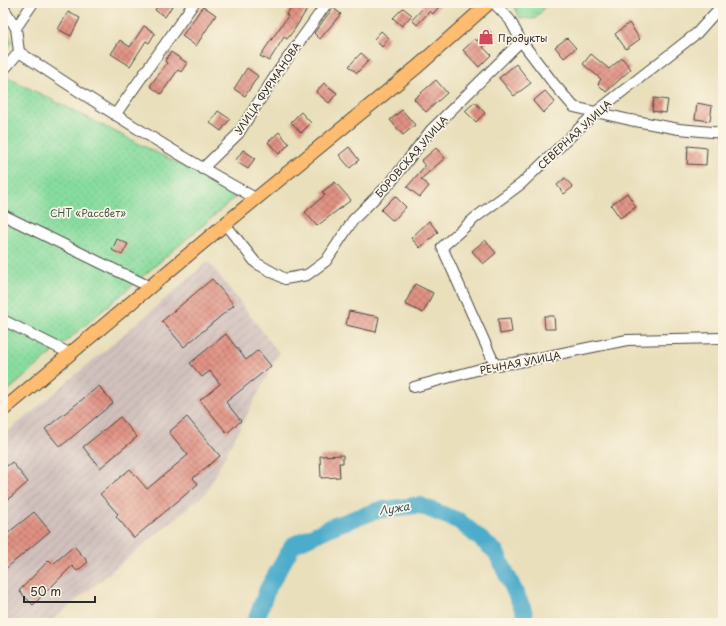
<svg xmlns="http://www.w3.org/2000/svg" width="726" height="626" font-family="'Playpen Sans',sans-serif">
	<style>
		.industrial { fill: url(#industrial-furrows) }
		.park { fill: url(#park-crowns); stroke: #598465 }
		.garden { fill: url(#garden-dots); stroke: #598465 }
		.lines { fill: none; stroke-linecap: round; stroke-linejoin: round }
		.river { stroke: #4caccb; stroke-width: 17 }
		.building { fill: url(#building-cross-hatch) }
		.minor-casing { stroke: #484641; stroke-width: 12 }
		.major-casing { stroke: #484641; stroke-width: 15 }
		.minor { stroke: #fff; stroke-width: 10 }
		.major { stroke: #fdbc70; stroke-width: 13 }
		.labels { text-anchor: middle; dominant-baseline: central; stroke-width: 3.5; stroke-linejoin: round; paint-order: stroke }
		.poi-label { font-size: 10px; fill: #2b2b2b; stroke: #fcf5e5; text-anchor: start }
		.street-label { font-size: 10px; fill: #2b2b2b; stroke: #fcf5e5 }
		.park-label { font-size: 10px; fill: #425748; stroke: #fcf5e5 }
		.water-label { font-size: 11px; font-style: italic; fill: #375863; stroke: #fcf5e5 }
	</style>
	<defs>
		<pattern id="industrial-furrows" width="10" height="10" patternUnits="userSpaceOnUse"><rect width="10" height="10" fill="#d0c0bc"/><path d="M-1 1l2-2M0 10L10 0M9 11l2-2" fill="none" stroke="#b3a5a2"/></pattern>
		<pattern id="park-crowns" width="20" height="18" patternUnits="userSpaceOnUse"><rect width="20" height="18" fill="#87dc9f"/><path d="M2 6a3 3 0 1 1 6 0M12 15a3 3 0 1 1 6 0" fill="none" stroke="#75bd89"/></pattern>
		<pattern id="garden-dots" width="8" height="8" patternUnits="userSpaceOnUse"><rect width="8" height="8" fill="#87dc9f"/><path d="M2 2h.1M6 6h.1" fill="none" stroke="#75bd89" stroke-width="1.8" stroke-linecap="round"/></pattern>
		<pattern id="building-cross-hatch" width="8" height="8" patternUnits="userSpaceOnUse"><rect width="8" height="8" fill="#e09183"/><path d="M0 0l8 8M0 8l8-8" fill="none" stroke="#b6776b"/></pattern>
	</defs>
	<rect width="100%" height="100%" fill="#fcf5e5"/>
	<filter id="ink" filterUnits="userSpaceOnUse"><feTurbulence type="fractalNoise" baseFrequency=".025" numOctaves="2"/><feDisplacementMap in="SourceGraphic" scale="8" xChannelSelector="R" yChannelSelector="G"/><feConvolveMatrix kernelMatrix="1 2 1 2 8 2 1 2 1" color-interpolation-filters="sRGB"/></filter>
	<filter id="wash" filterUnits="userSpaceOnUse"><feTurbulence type="fractalNoise" baseFrequency=".012" numOctaves="4" result="noise"/><feDisplacementMap in="SourceGraphic" scale="16" xChannelSelector="R" yChannelSelector="G"/><feGaussianBlur stdDeviation="0.9" result="paint"/><feColorMatrix in="noise" values="0 0 0 0 0 0 0 0 0 0 0 0 0 0 0 0 0 1.4 0 .05"/><feComposite in="paint" operator="in"/></filter>
	<g filter="url(#wash)">
		<rect width="100%" height="100%" fill="#e9dfbb"/>
		<path class="industrial" d="M208,261L279,353L206,493L49,623L3,621V436L142,319Z"/>
		<path class="park" d="M513,3H548L535,19L520,18Z"/>
		<g class="garden">
			<path d="M3,19L12,42L3,55Z"/>
			<path d="M5,76L185,167L236,197L3,395V78Z"/>
		</g>
		<g class="lines">
			<path class="river" d="M255,623L267,590L293,545L336,525L379,510L419,505L459,521L496,552L523,609L527,623"/>
		</g>
		<g id="blocks">
			<g class="building">
				<path d="M159,3H174L165,17L155,10Z"/>
				<path d="M294,3H311L294,30L287,39L284,37L269,61L260,56L288,16L286,15Z"/>
				<path d="M420,3H442L433,14L430,11L417,25L412,20L424,7Z"/>
				<path d="M203,6L216,15L196,46L182,36Z"/>
				<path d="M333,8L341,14L320,39L314,33Z"/>
				<path d="M403,8L412,15L402,26L393,18Z"/>
				<path d="M68,12L80,18L71,36L58,29Z"/>
				<path d="M629,23L640,39L626,49L615,34Z"/>
				<path d="M144,26L155,33L149,43L146,41L130,66L111,54L120,40L130,47Z"/>
				<path d="M487,29L494,35L483,47L491,55L479,67L463,50L475,39L477,41Z"/>
				<path d="M381,31L389,38L382,47L374,39Z"/>
				<path d="M567,38L576,48L564,58L555,47Z"/>
				<path d="M171,52L187,63L181,72L178,70L161,94L150,86L167,63L165,61Z"/>
				<path d="M361,53L369,60L357,73L349,66Z"/>
				<path d="M591,54L609,69L622,58L631,69L606,92L598,84L601,79L583,64Z"/>
				<path d="M516,64L531,83L514,96L499,78Z"/>
				<path d="M247,68L258,76L245,96L234,89Z"/>
				<path d="M436,80L447,93L426,112L414,99Z"/>
				<path d="M324,83L337,93L329,103L316,92Z"/>
				<path d="M545,91L555,102L543,113L533,101Z"/>
				<path d="M654,98L668,100L666,113L652,111Z"/>
				<path d="M475,102L485,113L476,122L465,111Z"/>
				<path d="M697,103L712,106L710,121L695,119Z"/>
				<path d="M402,110L415,125L403,135L390,120Z"/>
				<path d="M218,111L230,119L221,131L210,123Z"/>
				<path d="M301,112L311,123L301,133L291,122Z"/>
				<path d="M279,132L289,144L279,154L268,142Z"/>
				<path d="M688,146L707,148L706,165L687,164Z"/>
				<path d="M349,147L359,160L350,168L339,155Z"/>
				<path d="M436,148L445,158L421,179L429,186L420,197L407,187L425,166L421,161Z"/>
				<path d="M243,150L255,158L248,169L235,161Z"/>
				<path d="M565,178L573,187L564,194L557,185Z"/>
				<path d="M335,182L351,200L317,226L305,212L325,195L322,192Z"/>
				<path d="M627,193L636,207L620,218L611,205Z"/>
				<path d="M395,196L406,207L393,221L381,210Z"/>
				<path d="M429,221L438,232L420,248L411,238Z"/>
				<path d="M117,239L128,244L122,255L112,250Z"/>
				<path d="M485,240L496,253L483,264L472,251Z"/>
				<path d="M212,279L234,305L184,347L162,321Z"/>
				<path d="M415,284L433,293L423,313L405,304Z"/>
				<path d="M349,311L379,317L376,332L346,325Z"/>
				<path d="M544,316H554L555,329H545Z"/>
				<path d="M510,318L512,332L500,334L498,319Z"/>
				<path d="M226,334L246,360L258,350L271,366L226,402L241,421L227,433L200,400L220,384L210,371L202,377L190,363Z"/>
				<path d="M99,386L113,403L60,447L45,429Z"/>
				<path d="M120,417L137,437L100,468L83,447Z"/>
				<path d="M187,417L220,456L193,478L198,484L134,538L116,516L118,514L100,494L130,469L147,489L188,455L169,432Z"/>
				<path d="M343,455V463H339L340,477L321,478L320,456Z"/>
				<path d="M12,462L28,482L3,504V469Z"/>
				<path d="M34,512L50,531L3,571V537Z"/>
				<path d="M74,546L88,562L77,571L72,566L33,605L19,591L49,560L53,564Z"/>
			</g>
		</g>
	</g>
	<g filter="url(#ink)">
		<use href="#blocks" fill-opacity="0" stroke="#484641" stroke-width="1"/>
		<g class="lines">
			<defs>
				<g id="minor">
					<path d="M494,3L510,20L521,41L554,84L574,107L630,120L679,129L723,133"/>
					<path d="M3,7L16,28"/>
					<path d="M19,52C97,104 175,154 257,199"/>
					<path d="M19,52L16,28L33,3"/>
					<path d="M3,71L19,52"/>
					<path d="M115,115L194,3"/>
					<path d="M202,169L238,134L277,73L327,3"/>
					<path d="M3,215L150,287"/>
					<path d="M225,224L256,263L285,279L307,275L326,261L353,220L391,182L431,130L521,41"/>
					<path d="M3,320L71,354"/>
					<path d="M495,365L442,247L476,217L521,184L596,112L697,33L723,4"/>
					<path d="M414,387L495,365L514,363L627,340L723,338"/>
				</g>
				<path id="major" d="M3,410L225,224L417,67L489,3"/>
			</defs>
			<use href="#minor" class="minor-casing"/>
			<use href="#major" class="major-casing"/>
			<use href="#minor" class="minor"/>
			<use href="#major" class="major"/>
		</g>
	</g>
	<defs>
		<symbol id="shop-bare" viewBox="-9 -9 18 18"><path d="M-5-2.5h2.3a2.7 3.5 0 0 1 5.4 0H5L5.5 6h-11ZM-1.5-2.5h3a1.5 2.3 0 0 0-3 0Z" fill="#d1495b" stroke="#fcf5e5" stroke-width="2.5" paint-order="stroke"/></symbol>
	</defs>
	<g fill-rule="evenodd">
		<use href="#shop-bare" x="475" y="26" width="22" height="22"/>
	</g>
	<g class="labels">
		<g class="poi-label">
			<text x="498" y="37">Продукты</text>
		</g>
		<g class="street-label">
			<text transform="translate(267 88) rotate(-56)">УЛИЦА ФУРМАНОВА</text>
			<text transform="translate(574 134) rotate(-43)">СЕВЕРНАЯ УЛИЦА</text>
			<text transform="translate(411 156) rotate(-49)">БОРОВСКАЯ УЛИЦА</text>
			<text transform="translate(520 362) rotate(-11)">РЕЧНАЯ УЛИЦА</text>
		</g>
		<g class="park-label">
			<text x="88" y="212">СНТ «Рассвет»</text>
		</g>
		<g class="water-label">
			<text transform="translate(394 508) rotate(-9)">Лужа</text>
		</g>
	</g>
	<rect width="726" height="626" fill="none" stroke="#fcf5e5" stroke-width="16"/>
	<path d="M24 596v6h71v-6" fill="none" stroke="#2b2b2b" stroke-width="2"/>
	<text x="30" y="596" font-size="12" fill="#2b2b2b" stroke="#fcf5e5" stroke-width="3" paint-order="stroke">50 m</text>
</svg>
